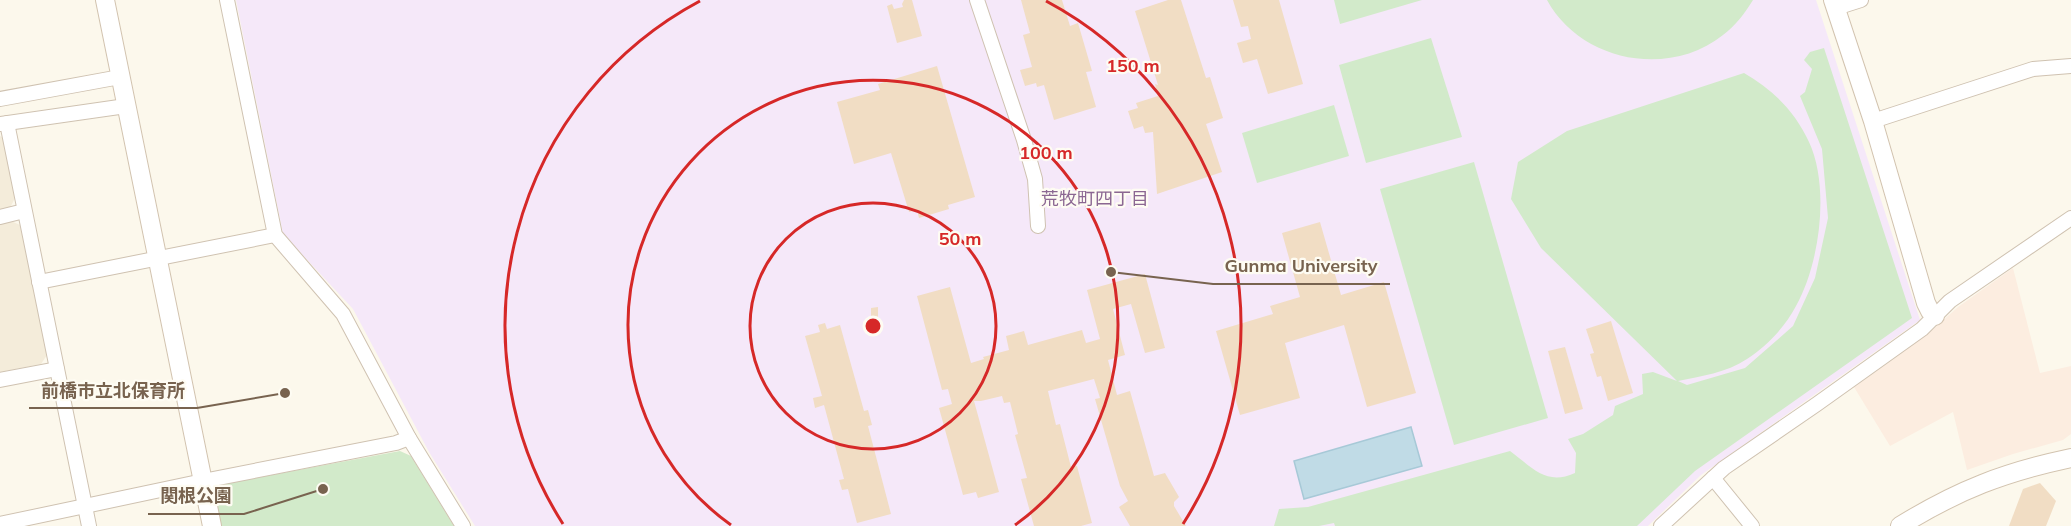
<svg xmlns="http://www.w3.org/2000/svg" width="2071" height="526" font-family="Mulish,'Noto Sans JP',sans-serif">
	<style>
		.residential { fill: #f4ecda }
		.commercial { fill: #fcede0 }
		.education { fill: #f5e8f9 }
		.green { fill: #d2eaca }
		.water { fill: #c0dbe6; stroke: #a7c9d7; stroke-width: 1.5 }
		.building { fill: #f1ddc4 }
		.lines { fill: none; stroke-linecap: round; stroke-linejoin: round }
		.street-casing { stroke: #cfc2b1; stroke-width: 16 }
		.secondary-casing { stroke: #d2c3af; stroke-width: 20 }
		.street { stroke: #fff; stroke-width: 14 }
		.secondary { stroke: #fff; stroke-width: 18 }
		.ring { fill: none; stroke: #d62828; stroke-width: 3 }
		.labels { text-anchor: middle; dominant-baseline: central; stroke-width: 4.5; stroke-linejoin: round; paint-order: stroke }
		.neighbourhood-label { font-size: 18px; fill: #8b6792; stroke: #fefcf3 }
		.centre { fill: #d62828; stroke: #fefcf3; stroke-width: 3 }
		.ring-label { font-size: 18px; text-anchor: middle; font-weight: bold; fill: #d62828; stroke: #fefcf3; stroke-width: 4.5; stroke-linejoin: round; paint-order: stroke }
		.leader { fill: none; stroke: #78634f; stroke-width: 2 }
		.callout-dot { fill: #78634f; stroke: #fefcf3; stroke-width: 2 }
		.callout-label { font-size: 18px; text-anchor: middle; font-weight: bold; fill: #78634f; stroke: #fefcf3; stroke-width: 4.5; stroke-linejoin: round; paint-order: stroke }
	</style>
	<rect width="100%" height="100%" fill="#fcf8ec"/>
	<g class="residential">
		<path d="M0,136L3,138L15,198L10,208L0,210Z"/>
		<path d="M11,221L20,225L47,355L41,364L0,372V223Z"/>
	</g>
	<path class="commercial" d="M2013,268L2040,373L2071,366V434L2063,440L2013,454L1967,470L1953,412L1890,446L1854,387L1929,333L1958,307Z"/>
	<path class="education" d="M236,0H1816L1920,320L1701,475L1648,526H475L429,452L353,309L283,234Z"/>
	<g class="green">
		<path d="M1334,0H1422L1340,24Z"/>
		<path d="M1547,0H1753C1745,13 1736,25 1723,35C1668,79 1580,61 1547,0Z"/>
		<path d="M1431,38L1462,137L1366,163L1339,65Z"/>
		<path d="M1824,48L1912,318L1695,471L1637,526H1335L1334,523L1319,526H1274L1279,509L1308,507L1510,451C1533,468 1546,486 1575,473L1576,453L1568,439L1583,434L1613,415L1615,406L1643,394L1642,374L1653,372L1677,381L1541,248L1511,199L1518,162L1567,131L1744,73C1772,89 1795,111 1809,142C1830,187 1820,263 1796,306C1785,327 1767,346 1747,359C1726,373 1701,376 1678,381L1687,385L1745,368L1793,326L1815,278L1828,218L1822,149L1800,96L1805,92L1812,69L1804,60L1810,52Z"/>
		<path d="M1334,105L1349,156L1257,183L1242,133Z"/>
		<path d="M1474,162L1548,418L1454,445L1380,189Z"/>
		<path d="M400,451L411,456L454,526H217L211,493L217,485Z"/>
	</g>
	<path class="water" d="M1411,427L1422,466L1304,499L1294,461Z"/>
	<g class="building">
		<path d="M904,0H912L922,36L897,43L887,6L892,4L894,9L903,7L902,4Z"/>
		<path d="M1021,0H1062L1070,26L1078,23L1092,71L1086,72L1096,107L1054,120L1044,85L1037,87L1036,83L1025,86L1020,70L1032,67L1023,35L1030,33Z"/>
		<path d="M1168,0H1181L1206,78L1210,77L1223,118L1206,124L1222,172L1157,194L1153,132L1145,133L1143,126L1134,129L1128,111L1138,108L1136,103L1158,96L1155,84L1158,85L1135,11Z"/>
		<path d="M1233,0H1279L1303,84L1268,94L1257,59L1243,63L1237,43L1251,39L1248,26L1241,27Z"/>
		<path d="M937,66L975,197L948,205L949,209L919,218L917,210L909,212L891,153L854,164L837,102L880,90L878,84Z"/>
		<path d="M1320,222L1341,295L1384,282L1416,393L1367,407L1344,325L1285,343L1300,398L1240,415L1216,331L1273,314L1270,306L1300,297L1282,233Z"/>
		<path d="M1145,274L1165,348L1145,353L1131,304L1113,309L1125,355L1108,360L1117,395L1130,391L1154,476L1165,473L1179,497L1174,502V506L1186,526H1130L1119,507L1128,501L1120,486L1095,399L1100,398L1094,379L1048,391L1056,425L1060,424L1071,467L1077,466L1092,523L1081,526H1034L1021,479L1027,478L1015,435L1018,434L1010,402L1004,403L1002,396L981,401H974L999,492L978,498L976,492L963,495L939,408L952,404L948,389L942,390L917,296L950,287L971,363L984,359L983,357L1009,350L1006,336L1024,331L1028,345L1082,330L1086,343L1100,339L1087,290Z"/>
		<path d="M878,307V324H871V308Z"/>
		<path d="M1611,321L1633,393L1608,401L1601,376L1597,377L1590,354L1594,353L1586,329Z"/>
		<path d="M825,323L827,329L840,325L864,411L868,410L872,425L868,426L891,514L857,523L848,489L842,490L839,480L844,479L824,405L815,408L813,398L822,396L805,336L820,332L818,325Z"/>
		<path d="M1565,347L1583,409L1565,414L1548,351Z"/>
		<path d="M2040,483L2056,501L2046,526H2009L2023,489Z"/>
	</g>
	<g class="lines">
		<defs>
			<g id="street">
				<path d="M227,0L275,235L343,314L409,438L463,526"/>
				<path d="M977,0L1024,140L1035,179L1038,226"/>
				<path d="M1836,8L1861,0"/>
				<path d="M0,99L120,77"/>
				<path d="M1873,121L2033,69L2071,66"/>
				<path d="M7,123L89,526"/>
				<path d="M0,124L126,106"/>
				<path d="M0,217L24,211"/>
				<path d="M39,282L275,235"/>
				<path d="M0,380L57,369"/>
				<path d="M1713,478L1752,526"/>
				<path d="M0,524L203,481L396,443L409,438"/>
				<path d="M1661,526L1724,468L1817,404L1922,329L1950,301L2071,218"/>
			</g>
			<g id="secondary">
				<path d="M105,0L212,526"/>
				<path d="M1833,0L1873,121L1926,303L1930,311L1935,316"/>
				<path d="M1900,526C1958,490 2005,472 2071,458"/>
			</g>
		</defs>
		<use href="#street" class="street-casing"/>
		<use href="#secondary" class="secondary-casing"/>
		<use href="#street" class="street"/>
		<use href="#secondary" class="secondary"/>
	</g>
	<g class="ring">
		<circle cx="873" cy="326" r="123"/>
		<path d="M731 525A245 245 0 1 1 1015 525"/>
		<path d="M563 524A368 368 0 0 1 700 1M1046 1A368 368 0 0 1 1183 524"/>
	</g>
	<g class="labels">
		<g class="neighbourhood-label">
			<text x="1095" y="198">荒牧町四丁目</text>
		</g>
	</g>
	<circle cx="873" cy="326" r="9" class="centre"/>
	<g class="ring-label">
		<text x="1133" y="72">150 m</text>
		<text x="1046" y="159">100 m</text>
		<text x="960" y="245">50 m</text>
	</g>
	<path class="leader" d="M1111 272L1213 284H1390M285 393L197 408H29M323 489L244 514H148"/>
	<g class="callout-dot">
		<circle cx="1111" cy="272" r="6"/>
		<circle cx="285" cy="393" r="6"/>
		<circle cx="323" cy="489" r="6"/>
	</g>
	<g class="callout-label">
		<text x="1301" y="272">Gunma University</text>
		<text x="113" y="397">前橋市立北保育所</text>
		<text x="196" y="502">関根公園</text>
	</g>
</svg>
